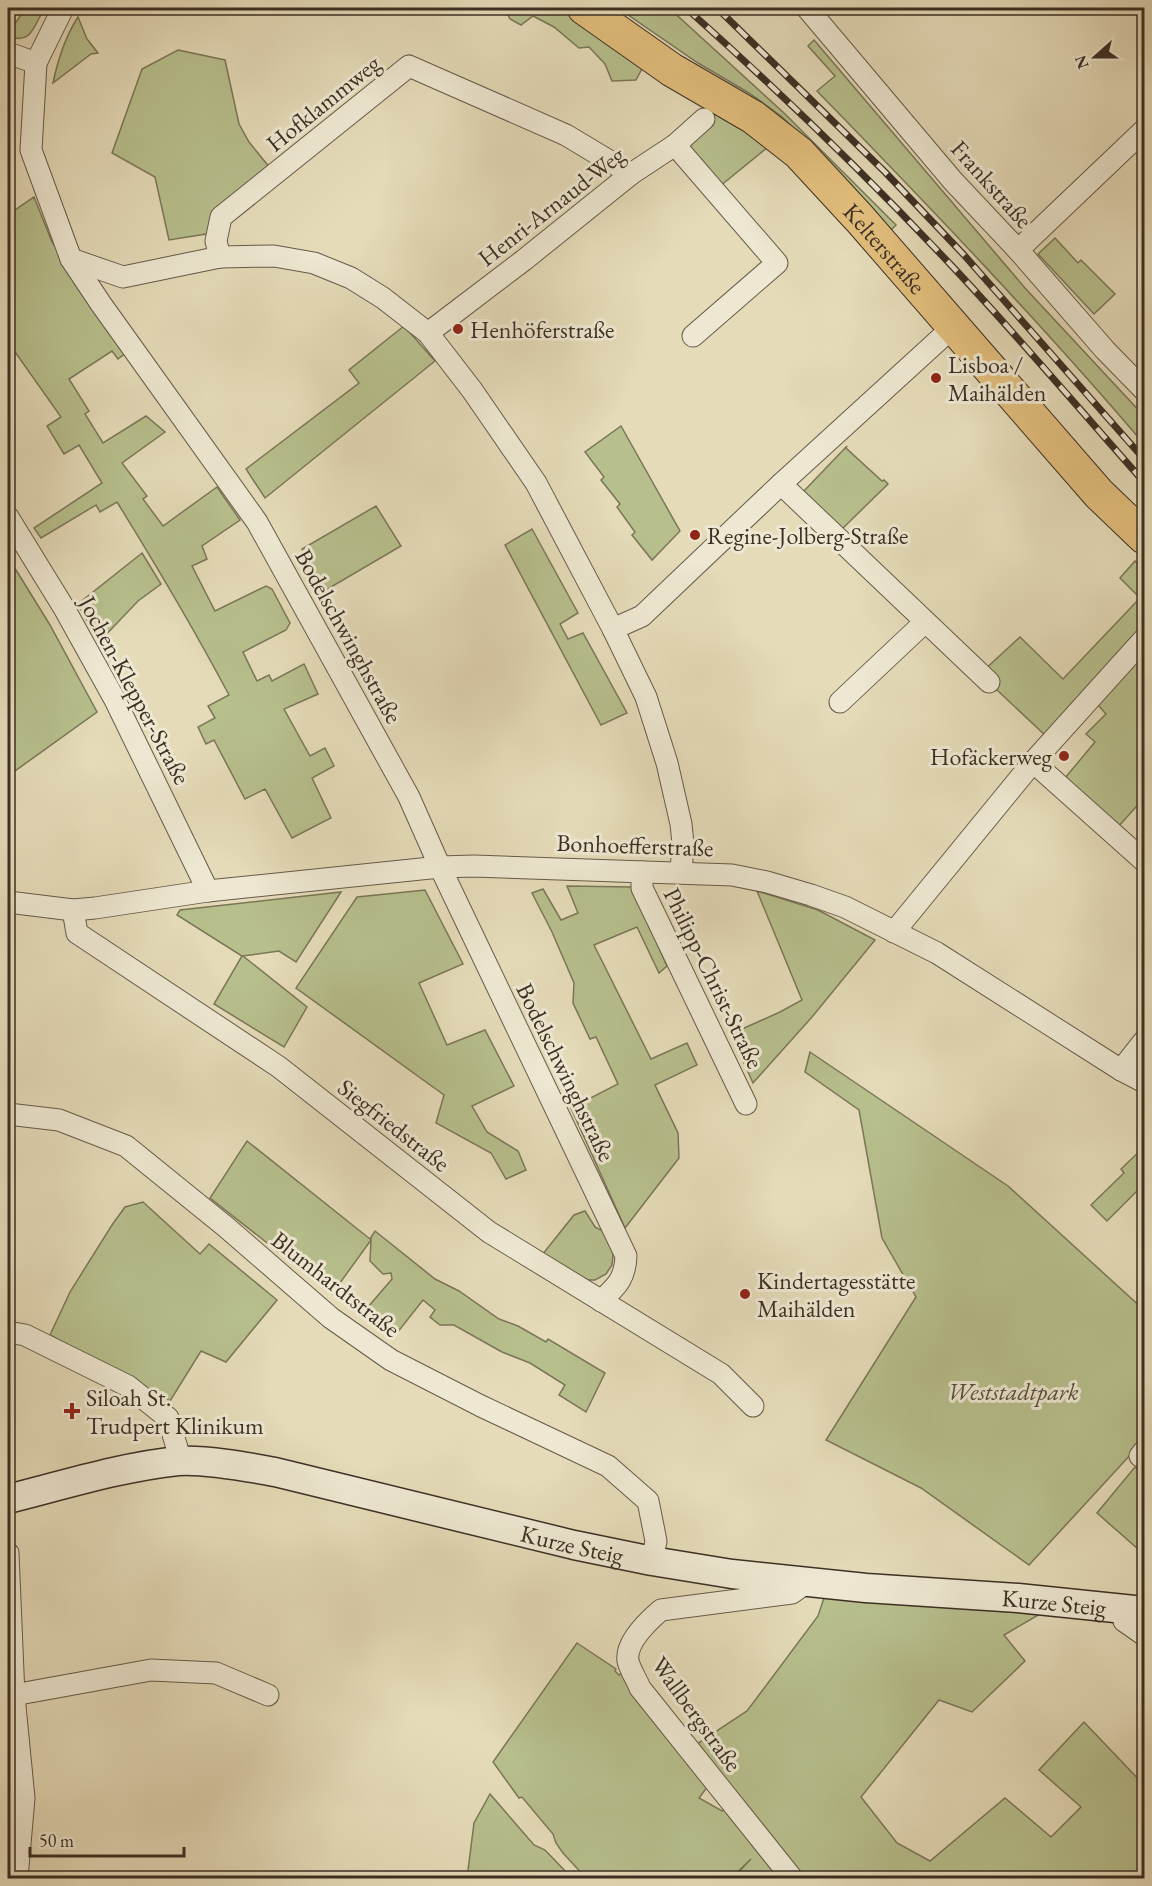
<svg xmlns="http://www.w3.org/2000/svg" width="1152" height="1886" font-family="'EB Garamond',serif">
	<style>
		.green { fill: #b7bf8d; stroke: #7a7758; stroke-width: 1.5 }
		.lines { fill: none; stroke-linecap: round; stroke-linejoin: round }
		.minor-casing { stroke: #665a49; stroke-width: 23 }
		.secondary-casing { stroke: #3c2f24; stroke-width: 31 }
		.primary-casing { stroke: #3c2f24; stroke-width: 35 }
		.minor { stroke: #eee8d2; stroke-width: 21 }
		.secondary { stroke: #eee8d2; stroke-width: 28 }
		.primary { stroke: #e2be7c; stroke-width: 33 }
		.rail-casing { stroke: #3c2f24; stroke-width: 7 }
		.rail { stroke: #eee8d2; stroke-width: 4.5; stroke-dasharray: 14; stroke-linecap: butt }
		.poi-dot { fill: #8f2418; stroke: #eee8d2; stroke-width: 2 }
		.labels { text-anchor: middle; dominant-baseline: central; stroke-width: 6; stroke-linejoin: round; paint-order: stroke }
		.street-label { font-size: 24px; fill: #3c2f24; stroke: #eee8d2 }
		.poi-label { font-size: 24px; fill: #3c2f24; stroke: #eee8d2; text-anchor: start }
		.park-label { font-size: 24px; font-style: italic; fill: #554c39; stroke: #eee8d2 }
	</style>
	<rect width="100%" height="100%" fill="#e5dbb9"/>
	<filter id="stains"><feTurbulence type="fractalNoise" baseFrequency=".00333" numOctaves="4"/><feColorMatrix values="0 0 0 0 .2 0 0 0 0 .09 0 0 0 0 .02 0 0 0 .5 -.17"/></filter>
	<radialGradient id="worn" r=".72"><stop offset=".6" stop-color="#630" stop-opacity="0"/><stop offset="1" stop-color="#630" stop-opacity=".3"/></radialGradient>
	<g class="green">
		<path d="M26,8H45C34,23 33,46 8,36V21L14,25Z"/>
		<path d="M509,8H569L645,63L636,80L612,81L605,64L589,47L579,48L554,27L533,16L521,25L510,19L507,13Z"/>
		<path d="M618,8H669L784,113L896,225L890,231L802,136L781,116L749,93L698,63Z"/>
		<path d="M78,17L87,39L98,53L91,54L53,83C58,59 65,37 78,17Z"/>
		<path d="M814,40L1025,288L1144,416V444C1040,322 929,206 817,91L835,76L808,46Z"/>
		<path d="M178,50L225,60L239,124L249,142L270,168L218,209L206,234L169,240L155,177L112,153L142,69Z"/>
		<path d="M719,105L768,147L714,191L675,145Z"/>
		<path d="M34,197L52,242L127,352L118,359L112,351L69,379L89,411L85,414L103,443L146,416L165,432L122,463L147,496L143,499L163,526L217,487L240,520L202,546L207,559L192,566L215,611L266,586L272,589L290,623L286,630L243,652L257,681L269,675L272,681L304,664L318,694L284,709L310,756L325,748L334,766L312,778L331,818L292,838L265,789L245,799L214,740L206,744L198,727L215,718L208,706L229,695C194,629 156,565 117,502L100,512L96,505L41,538L34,528L102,483L79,445L64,454L47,426L61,417L8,342V215Z"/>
		<path d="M1055,238L1078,263L1081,260L1115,294L1094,314L1038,254Z"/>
		<path d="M404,326L435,361L265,498L246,469L359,383L349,370Z"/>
		<path d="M621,426L680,531L652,560L632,535L635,532L617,507L620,504L601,480L604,477L585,452Z"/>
		<path d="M847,446L846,448L882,481L884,480L888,484L841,530L803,492Z"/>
		<path d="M376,506L401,546L326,590L302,549Z"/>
		<path d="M532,529L578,613L560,624L568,639L583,633L627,713L601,725L505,545Z"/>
		<path d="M142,553L161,584L138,601L99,642L78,604Z"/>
		<path d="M8,557L50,625L97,712L8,776Z"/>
		<path d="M1135,561L1144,572V798L1118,827L1065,778L1095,742L1086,734L1106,714L1092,698L1047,737L980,674L1020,637L1063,679L1140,598L1120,578Z"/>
		<path d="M567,886L632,887L667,966L659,973L637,927L594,945L651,1059L687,1043L697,1065L655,1085L678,1133L679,1158L625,1228L571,1108L618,1084L596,1037L590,1039L573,1003L574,983L552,932L532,893L543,889L561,920L578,913Z"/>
		<path d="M425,890L463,964L419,983L447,1045L485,1030L514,1086L472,1106L487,1132L518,1151L526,1170L506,1179L491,1153L436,1123L444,1095L296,988L357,897Z"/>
		<path d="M757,891L818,910L875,940L812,1017L753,1083L731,1034L780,1012L802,1000Z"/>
		<path d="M341,892L296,962L279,951L243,956L307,1007L284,1047L214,1004L242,956L177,915L180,910Z"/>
		<path d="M810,1052L1008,1186L1144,1310V1440L1029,1565L921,1488L826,1440L916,1297L882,1238L859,1110L805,1072Z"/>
		<path d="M247,1141L370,1239L375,1231L435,1279L459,1291L499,1319L518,1326L546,1342L548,1339L605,1373L586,1412L559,1395L565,1385L530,1363L502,1352L454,1325H440L430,1317L435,1310L423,1300L397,1333L368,1307L392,1279L391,1273L383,1274L370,1261L371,1240L332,1294L210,1198Z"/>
		<path d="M1144,1147V1192L1140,1188L1107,1221L1091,1205L1124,1173L1121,1169Z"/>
		<path d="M143,1202L200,1254L209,1244L277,1300L226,1362L201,1351L170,1401L50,1335L70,1292L112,1225L125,1207Z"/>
		<path d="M585,1211L595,1227L603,1231L612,1247L613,1256L612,1265L606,1274L595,1280H584L542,1255L574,1215Z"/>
		<path d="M1135,1467L1144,1476V1543L1138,1549L1097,1513Z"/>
		<path d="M824,1598L1040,1614L1004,1635L1025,1661L972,1712L939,1700L861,1797L897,1843L930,1861L1005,1798L1051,1837L1081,1807L1039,1770L1084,1722L1144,1785V1878H798L694,1746L747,1711L818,1616Z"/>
		<path d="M577,1643L616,1669L615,1671L619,1675L622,1673L711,1782L699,1798L722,1811L727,1808L784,1878H733L751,1859L731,1878H586L563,1853L556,1843L553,1834L522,1797L519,1798L493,1762Z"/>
		<path d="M490,1794L534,1845L545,1850L572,1878H467L474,1823Z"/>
	</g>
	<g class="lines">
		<defs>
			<g id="minor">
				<path d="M63,8L36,63L31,150L71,259L101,304L257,522L409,797L440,867L626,1256C625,1279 617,1286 601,1301"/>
				<path d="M807,8L953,181L1018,250L1105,350L1144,390"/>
				<path d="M8,53L36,63"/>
				<path d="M675,145L777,263L693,336"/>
				<path d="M1018,250L1144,130"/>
				<path d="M220,257L216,241L221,217L409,66L566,135L631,174"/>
				<path d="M71,259L123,277L220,257L274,256L314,263L351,278L383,298L428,333L472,390L536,483L613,629L646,697L667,763L681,824L683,844L681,872"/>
				<path d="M428,333L524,260L631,174L675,145L704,119"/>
				<path d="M781,484L989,682"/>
				<path d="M8,517L64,608L115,700L208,891"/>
				<path d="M613,629L642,616L781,484L953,327"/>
				<path d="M840,702L925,622"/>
				<path d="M1033,762L1144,861"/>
				<path d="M642,872V888L746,1104"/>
				<path d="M8,902L73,910L95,908L208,891L440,867L474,866L732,875L767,882L811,895L845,907L937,953L1121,1070L1144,1082"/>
				<path d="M73,910L77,933L279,1067L489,1232L721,1374L753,1406"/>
				<path d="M894,932L1033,762L1144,639"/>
				<path d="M1121,1070L1144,1041"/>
				<path d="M8,1114L59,1120L126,1146L226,1227L331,1318L391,1360L481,1406L608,1466L648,1501L656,1541L652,1561"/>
				<path d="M8,1332L25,1335L128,1386L168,1418L181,1461"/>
				<path d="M1140,1456L1144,1451"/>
				<path d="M8,1553L14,1696L24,1798L17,1878"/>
				<path d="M1123,1610L1124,1621L1144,1635"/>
				<path d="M8,1696L151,1670L216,1673L268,1695"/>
				<path d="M792,1878L640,1688C637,1680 630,1670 628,1661C625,1643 648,1621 661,1610L792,1593L807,1582"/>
			</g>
			<g id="secondary">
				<path id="s1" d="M8,1499C64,1485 121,1467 178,1461C205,1459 248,1467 275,1472L574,1545L652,1561L732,1574L866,1588L1018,1598L1144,1611"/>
			</g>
			<g id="primary">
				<path id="s2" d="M584,8L672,70L753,117L799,153L860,219L1099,494L1144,537"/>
			</g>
		</defs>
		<use href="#minor" class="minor-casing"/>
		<use href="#secondary" class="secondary-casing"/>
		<use href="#primary" class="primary-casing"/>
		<use href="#minor" class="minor"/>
		<use href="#secondary" class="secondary"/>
		<use href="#primary" class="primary"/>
		<defs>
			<g id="rail">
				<path d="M686,8C778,90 866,175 951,265C1017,335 1080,410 1144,482"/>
				<path d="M717,8L885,172L964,255L1144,459"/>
			</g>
		</defs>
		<use href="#rail" class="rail-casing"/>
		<use href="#rail" class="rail"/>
	</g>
	<g class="poi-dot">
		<circle cx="458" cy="329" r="6"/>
		<circle cx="936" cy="378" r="6"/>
		<circle cx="695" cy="535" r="6"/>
		<circle cx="1064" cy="756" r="6"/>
		<circle cx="745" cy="1294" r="6"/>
		<path d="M69 1402h6v6h6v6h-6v6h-6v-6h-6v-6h6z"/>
	</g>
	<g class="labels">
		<g class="street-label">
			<text transform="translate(323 103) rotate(-39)">Hofklammweg</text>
			<text transform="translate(992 184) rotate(48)">Frankstraße</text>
			<text transform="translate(551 206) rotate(-38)">Henri-Arnaud-Weg</text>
			<text stroke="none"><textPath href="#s2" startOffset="388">Kelterstraße</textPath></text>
			<text transform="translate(349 636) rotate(61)">Bodelschwinghstraße</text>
			<text transform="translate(135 690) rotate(62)">Jochen-Klepper-Straße</text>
			<text transform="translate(635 845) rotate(2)">Bonhoefferstraße</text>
			<text transform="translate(714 978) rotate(64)">Philipp-Christ-Straße</text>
			<text transform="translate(566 1072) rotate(64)">Bodelschwinghstraße</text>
			<text transform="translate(394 1125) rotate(38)">Siegfriedstraße</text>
			<text transform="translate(336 1284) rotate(38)">Blumhardtstraße</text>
			<text stroke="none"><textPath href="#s1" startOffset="578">Kurze Steig</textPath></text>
			<text stroke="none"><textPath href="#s1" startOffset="1064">Kurze Steig</textPath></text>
			<text transform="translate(697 1714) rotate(54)">Wallbergstraße</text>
		</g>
		<g class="poi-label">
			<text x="470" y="329">Henhöferstraße</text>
			<text x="948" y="364">Lisboa /<tspan x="948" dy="28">Maihälden</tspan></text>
			<text x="707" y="535">Regine-Jolberg-Straße</text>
			<text x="1052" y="756" text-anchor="end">Hofäckerweg</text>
			<text x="757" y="1280">Kindertagesstätte<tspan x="757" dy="28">Maihälden</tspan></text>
			<text x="86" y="1397">Siloah St.<tspan x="86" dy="28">Trudpert Klinikum</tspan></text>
		</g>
		<g class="park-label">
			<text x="1013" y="1391">Weststadtpark</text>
		</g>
	</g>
	<rect width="1152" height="1886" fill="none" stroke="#e5dbb9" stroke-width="30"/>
	<rect x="9" y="9" width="1134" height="1868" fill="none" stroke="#3c2f24" stroke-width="3"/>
	<rect x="15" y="15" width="1122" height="1856" fill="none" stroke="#3c2f24" stroke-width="1.5"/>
	<g transform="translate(1095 57) rotate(249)" stroke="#eee8d2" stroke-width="4.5" paint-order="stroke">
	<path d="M0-4.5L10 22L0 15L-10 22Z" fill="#3c2f24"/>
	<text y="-9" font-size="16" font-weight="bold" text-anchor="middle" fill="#3c2f24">N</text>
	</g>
	<path d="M30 1847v9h154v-9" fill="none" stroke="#3c2f24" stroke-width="3"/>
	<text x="39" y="1847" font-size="18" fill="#3c2f24" stroke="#eee8d2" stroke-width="4.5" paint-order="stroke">50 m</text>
	<rect width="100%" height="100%" filter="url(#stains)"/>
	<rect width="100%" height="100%" fill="url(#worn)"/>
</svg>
